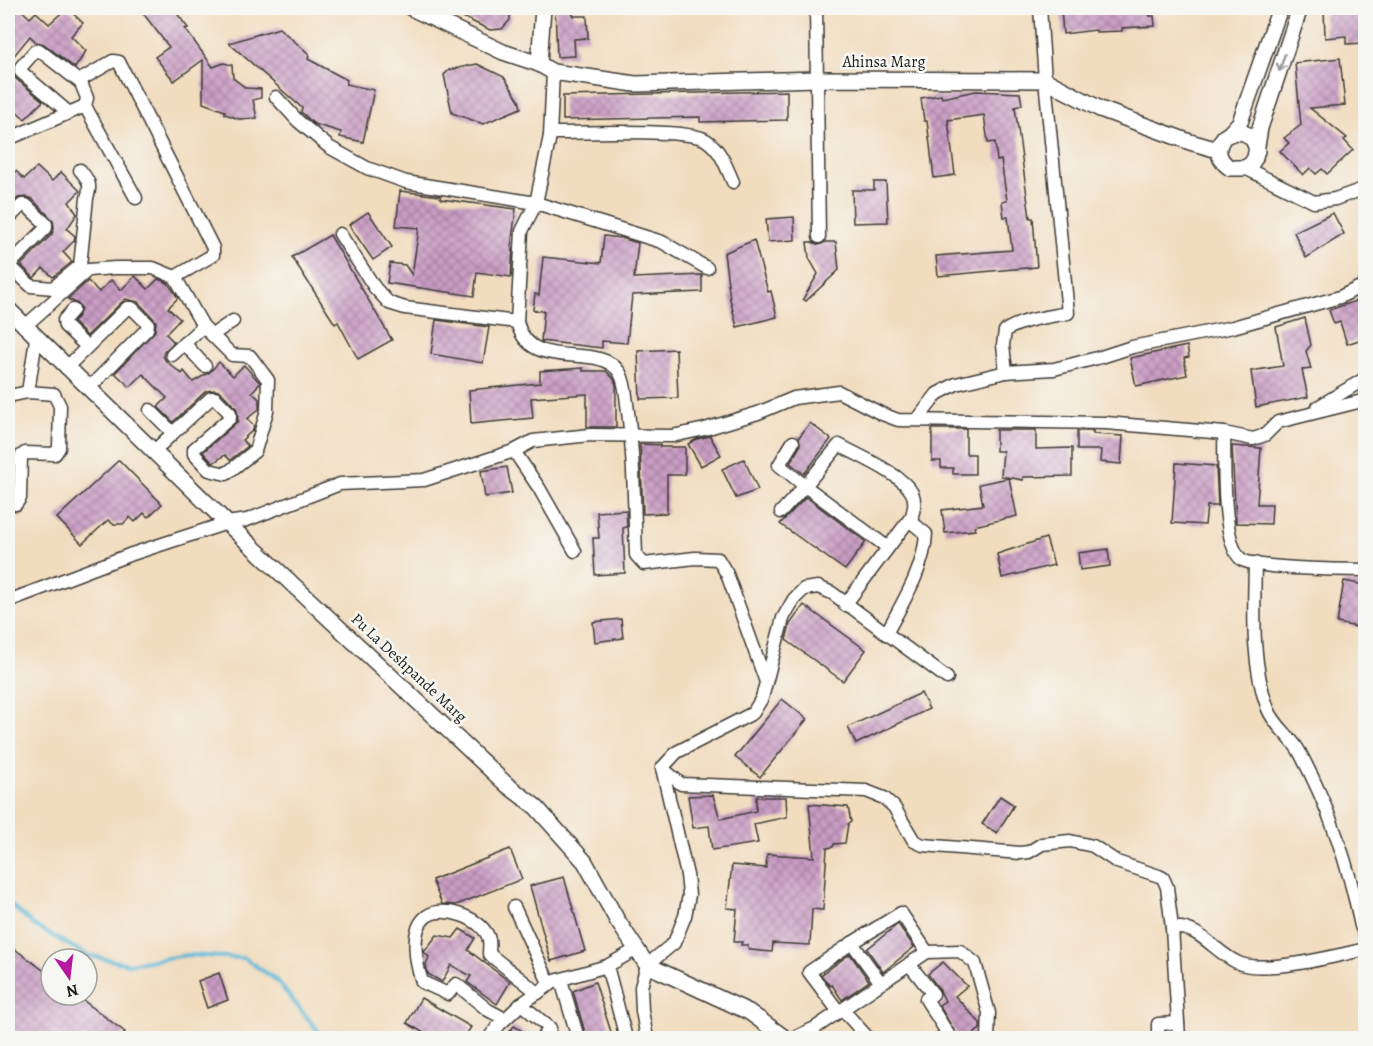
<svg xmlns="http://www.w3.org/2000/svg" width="1373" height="1046" font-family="Alegreya,serif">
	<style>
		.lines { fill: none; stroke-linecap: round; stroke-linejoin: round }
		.stream { stroke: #57b6d6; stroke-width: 4 }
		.building { fill: url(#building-cross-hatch) }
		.minor-casing { stroke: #3c3934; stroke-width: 15 }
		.tertiary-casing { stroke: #3c3934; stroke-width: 18 }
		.minor { stroke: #fff; stroke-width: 12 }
		.tertiary { stroke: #fff; stroke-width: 15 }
		.oneway { stroke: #999 }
		.labels { text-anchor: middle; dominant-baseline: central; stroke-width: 5; stroke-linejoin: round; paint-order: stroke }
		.street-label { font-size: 16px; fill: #1c1c1c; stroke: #f6f6f2 }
	</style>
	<defs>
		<pattern id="building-cross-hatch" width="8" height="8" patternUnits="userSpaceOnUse" patternTransform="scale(1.5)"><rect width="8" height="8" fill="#ca9dc5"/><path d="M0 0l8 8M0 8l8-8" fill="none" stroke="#a37f9f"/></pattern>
	</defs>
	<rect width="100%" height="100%" fill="#f6f6f2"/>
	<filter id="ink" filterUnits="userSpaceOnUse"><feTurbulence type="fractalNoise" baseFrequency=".0167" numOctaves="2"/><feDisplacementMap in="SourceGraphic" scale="12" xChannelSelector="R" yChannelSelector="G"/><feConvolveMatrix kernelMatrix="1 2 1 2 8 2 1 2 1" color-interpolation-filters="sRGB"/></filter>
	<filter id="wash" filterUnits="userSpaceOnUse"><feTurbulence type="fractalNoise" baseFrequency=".008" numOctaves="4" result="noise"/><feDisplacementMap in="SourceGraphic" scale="24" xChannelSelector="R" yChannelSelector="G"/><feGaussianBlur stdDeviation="1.35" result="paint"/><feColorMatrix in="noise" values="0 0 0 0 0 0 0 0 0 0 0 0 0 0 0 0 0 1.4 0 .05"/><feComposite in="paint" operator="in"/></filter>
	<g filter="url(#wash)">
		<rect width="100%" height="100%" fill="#f1dcbe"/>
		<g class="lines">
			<path class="stream" d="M8,902L35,926L87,955L128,964L187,955L244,958L276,980L324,1038"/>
		</g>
		<g id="blocks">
			<g class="building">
				<path d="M19,8L30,18L36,12L49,24L67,8L83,23L71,36L86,51L75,68L44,44L36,42L30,36L8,63V19Z"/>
				<path d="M139,8H173L188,28L185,29L213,67L224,63L232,65L233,78L246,88L261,89V98L253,100L257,118L239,119L225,114V111L203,103V60L174,81L155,57L169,47Z"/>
				<path d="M444,8H510V20L502,29L490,30Z"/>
				<path d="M555,8H573V16H587L588,38L574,39L575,56L557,57Z"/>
				<path d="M1061,8H1149L1150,16H1154L1155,26L1122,28V31L1096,32V30L1063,34Z"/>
				<path d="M1324,8H1365V43L1346,44V36L1325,38Z"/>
				<path d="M279,28L309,54L308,59L347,80L346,84L374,90L363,142L340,137L341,132L314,124L301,112L302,108L229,43Z"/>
				<path d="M1340,58L1345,105L1310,108L1347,138L1344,140L1353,150L1327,174L1322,169L1316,174L1310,168L1303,175L1280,151L1289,143L1284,138L1301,125L1295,63Z"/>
				<path d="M8,64L13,68L15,78L43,101L25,119L14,109L8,115Z"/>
				<path d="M477,64L504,77L519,100L521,108L483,124L452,113L444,75L449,70Z"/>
				<path d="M787,91V120L700,122V117L563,120V96Z"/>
				<path d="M976,91L1020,93L1022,105L1015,107L1030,218H1033L1037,267L938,276L936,256L1012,250L1008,217H1004L1002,202L1007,201L1001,160L997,161L995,142L988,143L984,115L948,120L955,175L934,178L927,121H924L921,98L941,95L942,98Z"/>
				<path d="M37,167L52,181L61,172L80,191L69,202L77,214L67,229L75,236L74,241L63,252L72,262L53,277L43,268L34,278L21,265L52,234L54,228L53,220L32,199L27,197L18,198L8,208V180L16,171L24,179Z"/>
				<path d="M874,182H886L888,222L853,223L852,190H874Z"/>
				<path d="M400,191L440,196L441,199L516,209L511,247L513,248L511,277L477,272L474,296L387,283L390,263L405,265L412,275L419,228L396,226Z"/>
				<path d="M368,212L392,247L373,260L349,225Z"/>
				<path d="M1333,213L1344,234L1306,258L1294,232Z"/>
				<path d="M794,217L795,240L768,242L766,219Z"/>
				<path d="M330,235L392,340L358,359L338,322L335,324L292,257Z"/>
				<path d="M604,236L621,238L638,243L634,278L702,275V292L632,295L627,343L602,341V348L541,341L544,311L533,310L535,294L539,295L543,257L601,263Z"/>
				<path d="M754,240L768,292L771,291L777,317L737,327L730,299L724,253Z"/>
				<path d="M807,242H812L819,245L826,242H836L839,270L806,301L803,299L818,274L809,258Z"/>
				<path d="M135,276L148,289L158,279L168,283L178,298L168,308L180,319L166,334L174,342L164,352L163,356L166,361L182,374L184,371L193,382L210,372L219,362L233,376L244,365L260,383L252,392L259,399V409L247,419L254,426L253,430L242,440L248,446L230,460L225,455L213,463L203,452L238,421L237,409L221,392L215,390L206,391L173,422L158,407L167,398L143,374L130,387L115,373L155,331L156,322L154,319L138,302L126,299L122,302L87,336L73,322L79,315L81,308L78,304L68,299L88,281L99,292L111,280L121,290Z"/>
				<path d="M1359,300L1363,314L1359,315L1365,338L1347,344L1340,322L1334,324L1329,310Z"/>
				<path d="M1305,318L1311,345L1306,351L1311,369L1302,370L1308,397L1256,407L1251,371L1283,366L1276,327Z"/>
				<path d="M436,320L489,327L483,363L431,354Z"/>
				<path d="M1187,346L1189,357L1184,358L1187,375L1136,386L1130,358Z"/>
				<path d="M676,349L678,398L640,399L638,351Z"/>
				<path d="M583,368V371H606L613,378L616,384V427H587V394L531,398L533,418L471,424L469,390L540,383V371Z"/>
				<path d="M810,423L831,439L804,474L790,463L800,446L799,437Z"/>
				<path d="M932,429H966V454H975V474H953V468H941V461H932Z"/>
				<path d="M996,430H1036V449L1072,448V476L1023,477V480L1001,476L1003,451H996Z"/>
				<path d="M1077,431H1093V434L1123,436L1121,464L1100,462L1101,450H1077Z"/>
				<path d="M710,436L721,455L701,466L688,444L697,439Z"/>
				<path d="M640,444L660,445V447H685V475H667V513L643,514Z"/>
				<path d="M1232,446L1261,448L1257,504H1272L1271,524L1236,523Z"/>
				<path d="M744,459L758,490L736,498L722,469Z"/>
				<path d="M119,460L162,504L148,517L144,513L135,522L130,517L123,524H113L108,520L82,544L57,518Z"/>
				<path d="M1176,463L1216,466L1218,506H1207L1205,525L1172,523Z"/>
				<path d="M507,467L512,493L485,497L481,471Z"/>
				<path d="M1009,478L1017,516L974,526L975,530L945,533L942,510L983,505L979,484Z"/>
				<path d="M806,497L866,542L845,570L780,524Z"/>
				<path d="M626,510L627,527L623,528L625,573L595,575L593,538H599L597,512Z"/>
				<path d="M1046,538L1054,565L1002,578L997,554Z"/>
				<path d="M1108,549L1110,566L1080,570L1078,553Z"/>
				<path d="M1344,581L1365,585V608L1362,628L1337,623Z"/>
				<path d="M804,605L866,650L843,681L786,640L790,624Z"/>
				<path d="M621,619L623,638L595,642L593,622Z"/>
				<path d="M921,693L929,709L856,744L848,727Z"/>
				<path d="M782,699L807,719L760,777L735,757Z"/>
				<path d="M713,795L720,819L756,811V797H786L787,817L754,824L758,843L712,850L709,826L693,828L688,796Z"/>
				<path d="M1000,796L1014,805L997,833L982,824Z"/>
				<path d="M809,804L848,807L851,822L848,824L845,843L834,844L833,847L827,848L823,910L812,909L810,945L773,943L772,952L751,950L748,948V945H741L742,942H734L737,909L727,908L732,865L766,868L767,854L814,857Z"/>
				<path d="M510,849L522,879L456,905L442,904L432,880Z"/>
				<path d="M564,877L585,951L551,961L530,886Z"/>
				<path d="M898,924L914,947L883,972L867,949Z"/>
				<path d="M460,929L475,938L468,950L510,982L497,1004L467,982L471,976L451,965L442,982L428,974L426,964L429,957L424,952L437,935L453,938Z"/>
				<path d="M8,944L51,976V995H76L125,1032L120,1038H8Z"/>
				<path d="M850,954L869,981L842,1000L832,985L830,986L821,975Z"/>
				<path d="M943,962L967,986L955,996L980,1023V1029L968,1038H959L956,1034L939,1005L945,1001L939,989L928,974Z"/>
				<path d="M219,973L228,1000L207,1008L198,981Z"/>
				<path d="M595,982L613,1038H587L586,1036L573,991Z"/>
				<path d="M421,998L471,1027L464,1038H421L424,1033L407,1023Z"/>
				<path d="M514,1026L534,1038H504Z"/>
			</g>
		</g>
	</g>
	<g filter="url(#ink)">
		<use href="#blocks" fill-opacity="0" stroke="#3c3934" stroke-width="1.5"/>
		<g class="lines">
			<defs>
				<g id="minor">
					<path d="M816,8L819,237"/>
					<path d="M553,72L550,136L536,203L522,231L517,322C531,376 599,339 620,373C625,382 626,394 627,404C634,454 634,505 636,555L644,564L695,558L718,559L727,574L766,682"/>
					<path d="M276,97L298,121L329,147L367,168L406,182L536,203L662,242L707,268"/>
					<path d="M85,106L87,98L81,83L82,79L113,61L119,62L213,248V255L175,277L203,326L232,355L250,356L268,380L267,411L255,451L226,474L209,470L194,454V449L230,418V413L215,398H211L173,433L150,410"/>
					<path d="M69,113L21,72V67L35,51L39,50L81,83"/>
					<path d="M550,136L552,133C579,133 687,128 706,140C721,150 726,166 733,182"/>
					<path d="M8,139L85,106L136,198"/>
					<path d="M1245,168L1314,202L1335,199L1366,188"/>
					<path d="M8,219L22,205H26L46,224V228L12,262L11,267L31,286L53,288L80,266L87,198C92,184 88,180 80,170"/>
					<path d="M340,234L375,288L389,303L405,308L517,322"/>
					<path d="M73,310L64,320L65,326L87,347"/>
					<path d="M24,327L88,270L115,268H153L175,277"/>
					<path d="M212,335L233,321"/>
					<path d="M184,343L205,366"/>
					<path d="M172,355L203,326"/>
					<path d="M66,368L127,308H132L148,324L147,329L88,389"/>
					<path d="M1006,372L1003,345L1005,331C1022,319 1048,317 1068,313L1045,80L1040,8"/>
					<path d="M28,392L36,339"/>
					<path d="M8,399L9,396L28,392L54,394L60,406L59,448L55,454L25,453L21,456L20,498L16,504L8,503"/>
					<path d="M1318,407L1366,378"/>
					<path d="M918,419L937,394L956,384L1006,372L1054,369L1101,357L1132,347L1233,327L1340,297L1366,284"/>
					<path d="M1224,433C1225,460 1221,542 1241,559C1254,569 1345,570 1366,570"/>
					<path d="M514,451L539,488L575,551"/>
					<path d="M153,452L173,433"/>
					<path d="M781,512L805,486L779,465L793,442"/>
					<path d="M1255,563C1254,611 1251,664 1268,709C1275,727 1292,737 1300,753C1329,807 1349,866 1361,926L1366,937"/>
					<path d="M8,601L129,555L227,523L247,520L340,484L424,480L514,451L533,441L590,435L672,436L705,429L758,413L794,398L839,392L882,414L898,420L1106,423L1224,433L1253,439L1265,435L1278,422L1366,400"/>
					<path d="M845,605L912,516C914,508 916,501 912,493C902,474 859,456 839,445L805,486L887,547"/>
					<path d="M886,634C902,603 924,570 926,534L909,520"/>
					<path d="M662,768L677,752L753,713L762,698L783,618L794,599L804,589L818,587L832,593L947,678"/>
					<path d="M514,907L550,985"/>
					<path d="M1172,928C1200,924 1217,956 1241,964C1269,973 1336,956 1366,949"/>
					<path d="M927,952L960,951L975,963L989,1013L988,1038"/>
					<path d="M909,964L933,994L926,999L948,1034L941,1038"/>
					<path d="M607,966L626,1038"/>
					<path d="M561,980L578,1038"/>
					<path d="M521,1004L550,1028L543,1038"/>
					<path d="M843,1010L868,1038"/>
					<path d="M839,1012L809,972L852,943"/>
					<path d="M505,1019L488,1010L456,984L448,994L422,982C416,964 409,929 427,916C444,904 485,919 489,940C490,944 489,949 489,954L538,993"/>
					<path d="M489,1038L499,1025L521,1004L555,981L607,966L637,949"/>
					<path d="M647,1038L642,1011L641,987L647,965L674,943L685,916L689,895L687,875L662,768L681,784L866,791L884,798L894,807L914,841L923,845L1020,853L1029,852L1042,844L1070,841L1093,846L1117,862L1159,876L1163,878L1167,887L1172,928L1179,1038"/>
					<path d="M794,1038L815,1028L927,952L901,913L852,943L881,983"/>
					<path d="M1158,1038V1024L1178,1023"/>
				</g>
				<g id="tertiary">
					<path d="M411,8L503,52L539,64L553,72L635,84L818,79L1045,80L1100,109L1190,142L1218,150"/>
					<path d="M539,64L543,8"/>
					<path d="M1230,133L1240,122L1280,8"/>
					<path d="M1257,151C1254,133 1239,127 1224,137C1215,149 1218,160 1230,168H1245L1251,164L1255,158L1260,128L1300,8"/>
					<path d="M8,309L227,523L507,785L536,807L585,862L617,920L647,965L749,1012L785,1038"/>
				</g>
			</defs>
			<use href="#minor" class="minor-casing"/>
			<use href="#tertiary" class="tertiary-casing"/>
			<use href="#minor" class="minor"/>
			<use href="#tertiary" class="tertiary"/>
		</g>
		<defs><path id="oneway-shaft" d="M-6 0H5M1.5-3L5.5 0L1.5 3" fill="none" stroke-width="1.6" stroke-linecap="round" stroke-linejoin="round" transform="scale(1.5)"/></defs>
		<use class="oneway" href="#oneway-shaft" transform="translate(1282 63) rotate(108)"/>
	</g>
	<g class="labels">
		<g class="street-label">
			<text x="884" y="62">Ahinsa Marg</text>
			<text transform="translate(409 668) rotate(43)">Pu La Deshpande Marg</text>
		</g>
	</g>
	<rect width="1373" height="1046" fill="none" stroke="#f6f6f2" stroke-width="30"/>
	<g transform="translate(69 977) rotate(166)"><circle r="28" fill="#f6f6f2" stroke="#9f9f9c" stroke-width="1.5"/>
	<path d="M0-4.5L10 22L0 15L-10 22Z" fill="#b5179e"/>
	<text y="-9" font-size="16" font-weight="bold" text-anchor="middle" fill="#1c1c1c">N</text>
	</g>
</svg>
